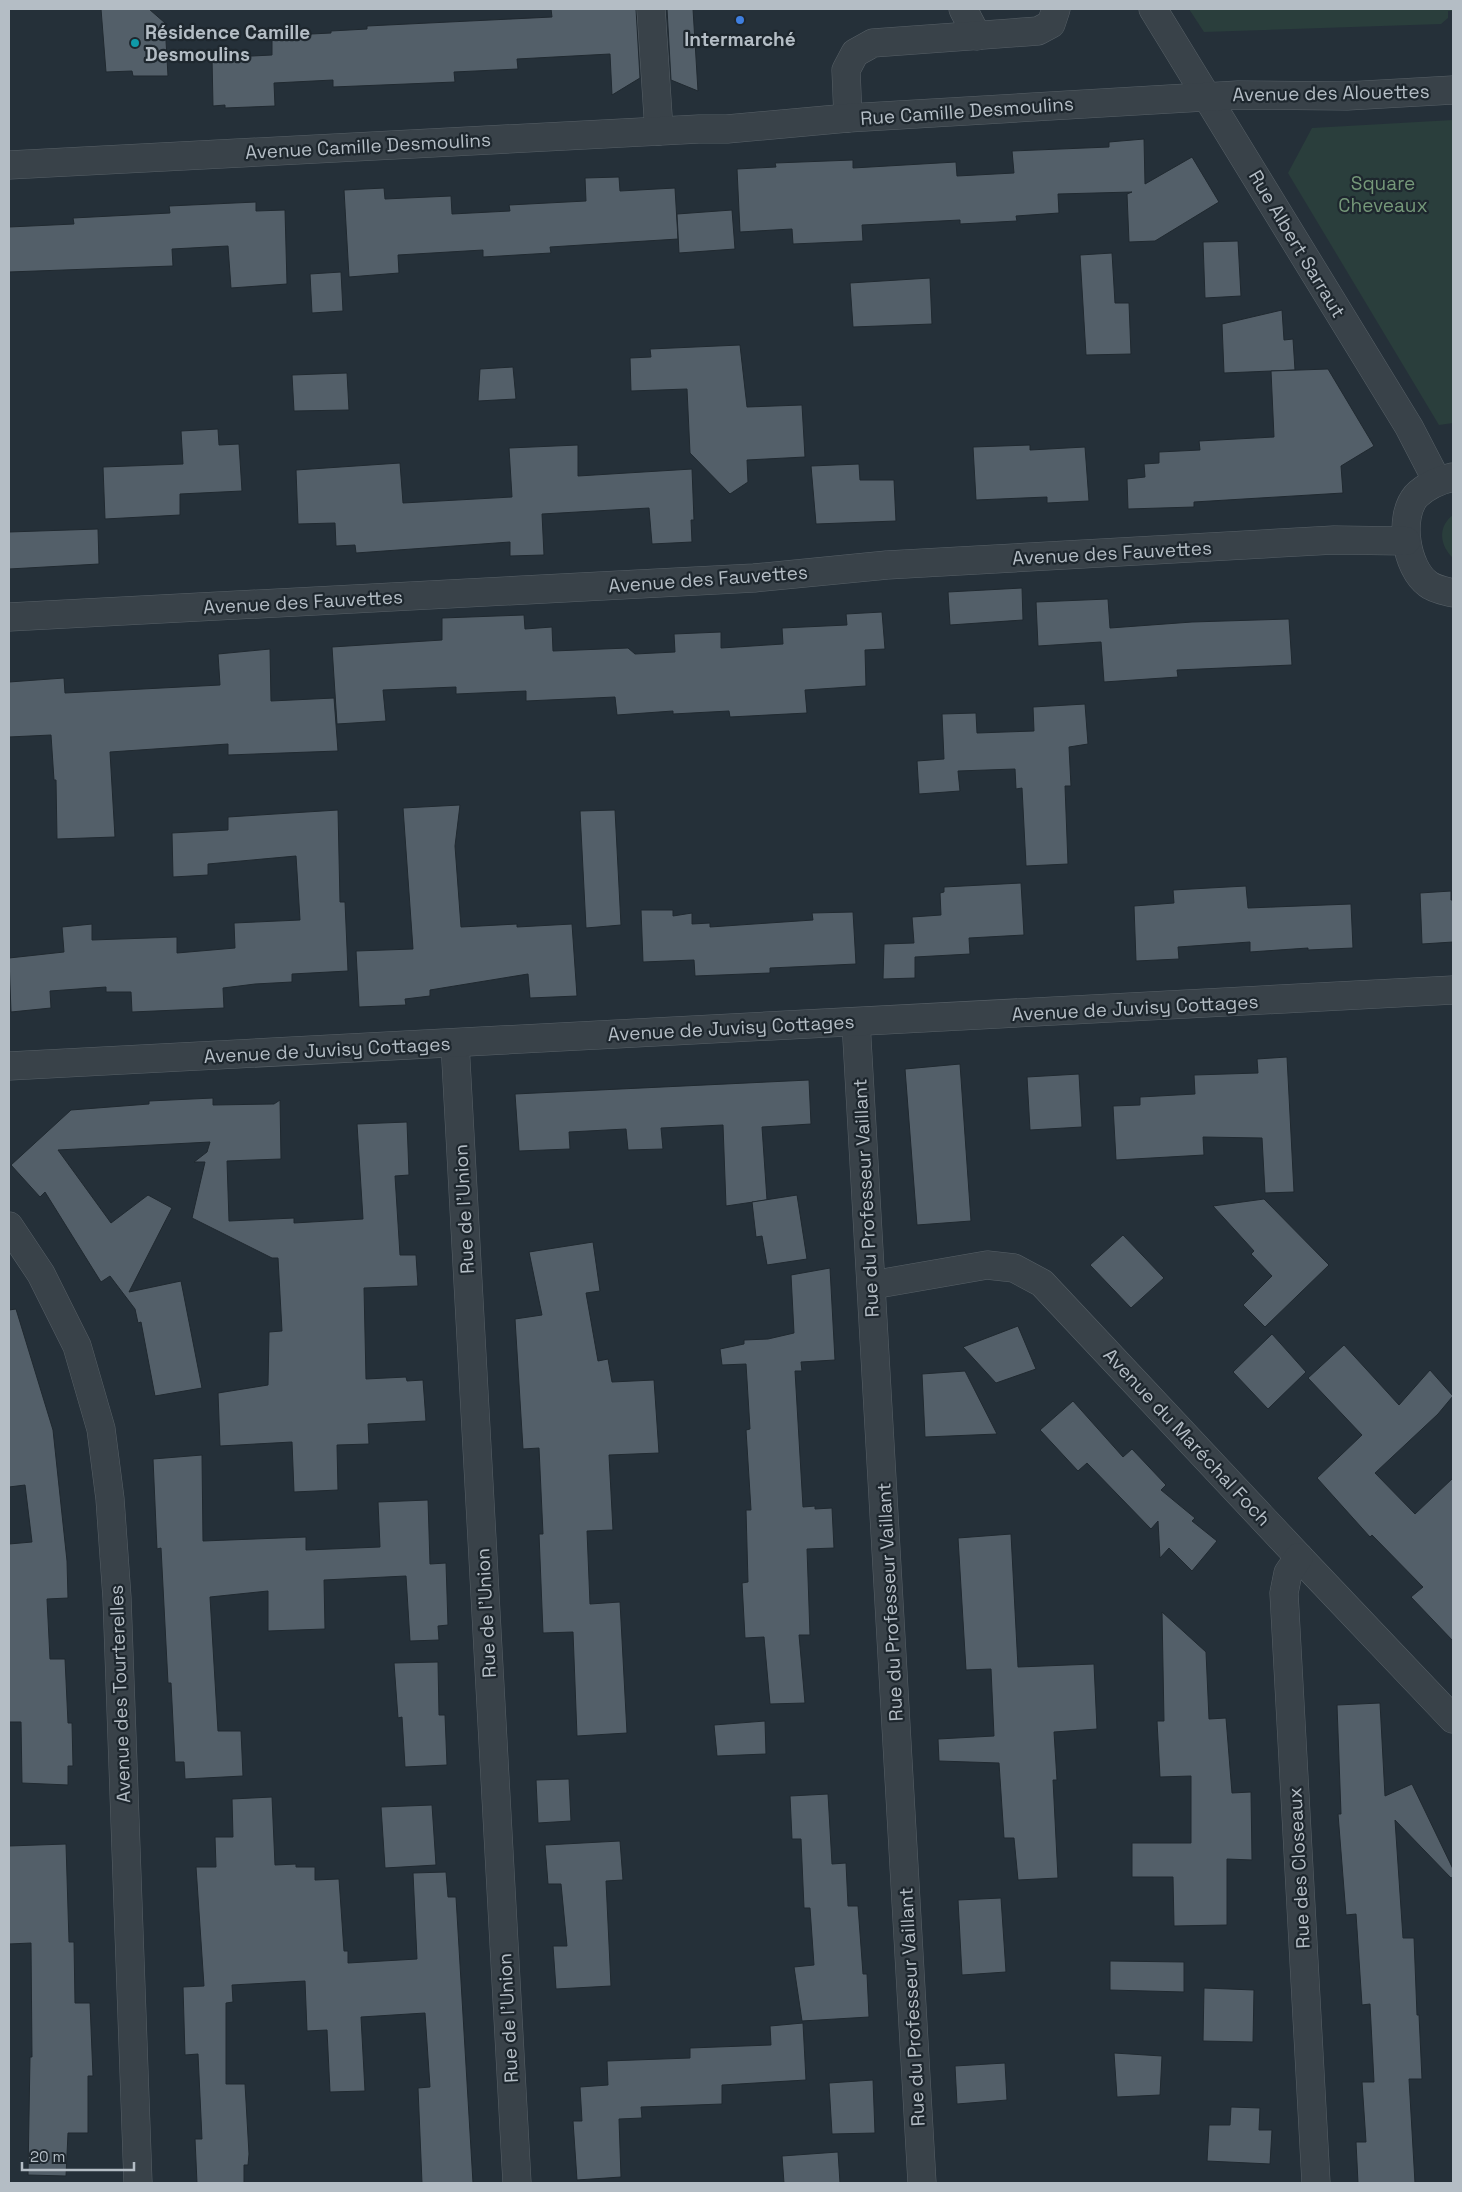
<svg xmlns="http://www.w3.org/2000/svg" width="1462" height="2192" font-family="'Space Grotesk',sans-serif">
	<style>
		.green { fill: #2a3e3c }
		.building { fill: #535f69; stroke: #202930 }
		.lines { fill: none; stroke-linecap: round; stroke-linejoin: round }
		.minor-casing { stroke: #576067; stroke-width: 29 }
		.minor { stroke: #394249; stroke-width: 28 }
		.shop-dot { fill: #3f7fe0; stroke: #1e272e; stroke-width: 2 }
		.culture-dot { fill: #0f9aa8; stroke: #1e272e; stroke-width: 2 }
		.labels { text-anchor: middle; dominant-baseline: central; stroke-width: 4.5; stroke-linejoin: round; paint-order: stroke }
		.poi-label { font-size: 19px; font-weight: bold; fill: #b4bdc5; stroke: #1e272e; text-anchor: start }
		.street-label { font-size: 19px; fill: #b4bdc5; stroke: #1e272e }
		.park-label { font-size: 19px; fill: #759879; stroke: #1e272e }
	</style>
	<rect width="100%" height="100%" fill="#253039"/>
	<g class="green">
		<path d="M1189,9H1453V11H1448V18L1441,24L1204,32Z"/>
		<path d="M1453,120V423L1439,425L1288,173L1312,128Z"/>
		<path d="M1453,515V558C1440,546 1437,527 1453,515Z"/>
	</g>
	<g class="building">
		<path d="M101,9H149L165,23L168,76H133L132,71L106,72Z"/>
		<path d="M551,9H636L640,78L612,95L610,54L517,59L518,69L454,72L455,82L333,87V80L274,83L275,106L225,108V105L213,106L212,58L272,55V36L331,33V31L367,29V26L552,17Z"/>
		<path d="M667,9H693L698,91L671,80Z"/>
		<path d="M1144,139L1145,184L1192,157L1219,202L1155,241L1129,242L1127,194L1132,192L1058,194L1059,213L1016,216L1017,221L960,224V220L862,225L863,241L793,244L792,229L740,232L737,169L776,167L775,163L853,160V168L956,162L957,176L1014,173L1012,151L1109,147V142Z"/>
		<path d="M619,177L620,191L675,188L678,239L550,247L551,253L483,257V250L398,255L399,273L349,277L344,190L384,188L385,199L451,196L452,214L510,211L509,205L586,201L585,178Z"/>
		<path d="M256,202V211L285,210L287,284L231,288L228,246L172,249L173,266L9,272V227L74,224L73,218L170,213L169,206Z"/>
		<path d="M732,210L735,249L679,253L677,214Z"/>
		<path d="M1238,241L1241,296L1205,298L1203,242Z"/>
		<path d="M1112,253L1115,303H1129L1131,354L1086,355L1080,255Z"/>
		<path d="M341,272L343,311L312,313L310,274Z"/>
		<path d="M930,278L932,324L853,327L850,283Z"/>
		<path d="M1282,310L1284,340L1293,339L1295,370L1224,373L1222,324Z"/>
		<path d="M740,345L747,407L802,405L805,457L747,460L748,482L730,494L690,453L687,389L631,391L630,358L651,357L650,349Z"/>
		<path d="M513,367L516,399L478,401L480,369Z"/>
		<path d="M1328,369L1374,446L1341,466L1343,493L1194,502V507L1128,509L1127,479L1145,477L1144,464L1159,463V452L1200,450L1199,441L1274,437L1271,371Z"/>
		<path d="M347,373L349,410L294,411L292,375Z"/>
		<path d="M218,429L219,445L239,444L242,491L180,494V515L105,519L103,467L183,464L181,431Z"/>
		<path d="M578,445V476L692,469L694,520H691L692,542L652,544L649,508L542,514L544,555L510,556V542L356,553L355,545L336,546L335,523L298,524L296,470L400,463L403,503L512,497L509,448Z"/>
		<path d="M1030,445V450L1085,447L1089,501L1047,503V497L976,500L973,447Z"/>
		<path d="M859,464L860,480H894L896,521L816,524L811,466Z"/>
		<path d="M98,529L99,564L9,569V532Z"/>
		<path d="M1022,588L1023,620L950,625L948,592Z"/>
		<path d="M1108,599L1110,628L1192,622L1289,619L1292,665L1177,670L1178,677L1104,682L1101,642L1038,646L1036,602Z"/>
		<path d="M882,612L885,649L865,650L866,686L805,690L807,713L730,717L729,711L673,714V711L617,715L615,697L526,701V691L456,694V687L383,690L386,721L337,724L332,647L442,640V618L524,615L525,629L552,627L553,651L628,648L635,654L675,652L674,634L721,632V648L783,644L782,628L847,625L846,614Z"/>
		<path d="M270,649L271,701L334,698L338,751L228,755V744L110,752L115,837L57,839L56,780H54L51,735L9,737V682L64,678L65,693L220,685L218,654Z"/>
		<path d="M1085,704L1088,744L1069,747L1071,786H1065L1068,864L1026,866L1022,788L1016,789L1015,769L958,771L960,791L919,794L917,761L944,759L942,714L976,713L977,733L1034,731L1033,707Z"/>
		<path d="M460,805L455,846L461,927L517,924V927L572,924L577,996L530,998L528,974L430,990V996L405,999L406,1005L359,1007L356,951L413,949L403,808Z"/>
		<path d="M338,810L340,902H345L348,971L292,974V982L255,984L223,988L224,1008L132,1012L131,992H106V987L50,991L51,1008L11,1012L9,958L64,952L62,927L92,924V940L177,937V953L235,948L234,923L300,920L296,856L208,864V875L173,877L172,833L228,830V817Z"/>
		<path d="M615,810L621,925L586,928L580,811Z"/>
		<path d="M1021,883L1024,935L969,938L970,954L915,957V978L883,979L884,944L914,943L912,917L941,915L940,893L944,892V887Z"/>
		<path d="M1246,886L1248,908L1351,904L1353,948L1308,950V948L1250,952V942L1178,947L1179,959L1136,961L1134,906L1174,903L1173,890Z"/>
		<path d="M1451,891V900H1453V942L1422,944L1420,893Z"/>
		<path d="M641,910H673V916L692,913V924L710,923V927L813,920L812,913L853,912L856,964L770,968V973L695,976L694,960L643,962Z"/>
		<path d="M1287,1057L1294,1192L1265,1193L1262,1138L1203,1137L1204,1155L1116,1160L1113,1106L1140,1105V1097L1195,1094L1194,1075L1258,1073L1257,1059Z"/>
		<path d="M960,1064L971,1221L917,1225L905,1069Z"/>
		<path d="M1079,1074L1082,1127L1030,1130L1027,1077Z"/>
		<path d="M809,1080L811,1124L762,1127L767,1200L726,1206L723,1125L661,1128L663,1149L628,1150L626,1129L569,1132L570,1149L519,1151L515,1094Z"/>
		<path d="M213,1098V1105L274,1104L280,1100L281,1159L227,1161L229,1221L294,1218V1223L363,1219L357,1124L407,1122L409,1175L395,1176L400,1255H416L418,1286L364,1288L366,1379L406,1377L407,1381L423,1380L426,1421L368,1424L369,1444L337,1445L338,1490L294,1492L292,1442L220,1446L218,1393L268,1385L269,1332L282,1331L278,1258H272L192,1218L205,1162H194L207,1152L210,1142L58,1150L111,1223L148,1195L172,1208L129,1292L181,1281L202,1388L155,1396L141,1322L138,1323L135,1309L110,1276L101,1282L45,1192L40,1197L11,1165L71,1110L149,1104V1101Z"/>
		<path d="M797,1195L807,1259L767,1265L762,1236L756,1237L752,1202Z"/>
		<path d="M1264,1199L1329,1265L1265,1327L1243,1305L1272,1276L1251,1254L1254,1251L1213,1206Z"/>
		<path d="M1123,1235L1164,1278L1131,1308L1090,1265Z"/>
		<path d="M593,1242L600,1291L586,1293L598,1361L608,1359L612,1382L654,1380L659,1453L609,1455L613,1530L587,1531L590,1604L620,1602L627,1733L577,1736L573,1632L543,1633L539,1534H543L539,1448L523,1449L515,1319L542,1315L529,1252Z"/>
		<path d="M830,1268L835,1360L801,1362L802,1371H795L803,1507L815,1506V1509L832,1508L834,1548L807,1549L810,1635H799L805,1703L770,1704L764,1637L745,1638L742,1583L748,1582L746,1510H751L746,1430L750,1429L746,1364L722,1365L720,1349L744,1344V1340L768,1339L794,1333L791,1275Z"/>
		<path d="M16,1309L53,1430L67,1561L68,1598L47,1599L50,1659H65L68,1723H72L73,1766H68V1785L22,1783L21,1722H9V1544L32,1542L25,1485L9,1487V1310Z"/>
		<path d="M1018,1326L1036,1369L996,1383L963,1347Z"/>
		<path d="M1272,1334L1306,1372L1268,1409L1233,1372Z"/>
		<path d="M1344,1345L1399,1405L1430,1370L1453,1396L1438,1414L1375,1473L1415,1514L1453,1478V1641L1411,1597L1423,1587L1372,1535L1370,1537L1317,1478L1362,1435L1308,1378Z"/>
		<path d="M965,1371L997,1434L925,1437L922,1374Z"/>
		<path d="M1073,1401L1123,1457L1132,1449L1166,1485L1161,1490L1195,1518L1192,1521L1217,1541L1192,1571L1169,1548L1160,1558L1158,1521L1151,1529L1087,1463L1078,1471L1040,1430Z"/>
		<path d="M202,1455L203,1541L306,1537V1550L380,1547L378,1502L428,1500L430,1564L446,1563L448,1625L438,1626L439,1640L410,1641L406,1576L324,1580L325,1629L268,1631V1591L210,1597L218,1731H241L243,1776L185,1779L184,1762H175L171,1683H168L161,1548L157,1549L153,1459Z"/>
		<path d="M1011,1534L1018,1667L1094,1664L1097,1729L1054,1732L1057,1780H1053L1058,1878L1018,1880L1014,1838H1004L999,1763L939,1761L938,1739L994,1736L991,1669L966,1670L958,1538Z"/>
		<path d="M1162,1612L1206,1652L1209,1719L1226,1718L1232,1793L1251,1792L1252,1860L1227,1859V1925L1174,1926L1173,1877H1132V1843H1191V1776L1160,1777L1157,1721H1164Z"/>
		<path d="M438,1662L439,1715H445L447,1765L405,1767L402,1717L398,1718L394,1663Z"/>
		<path d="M1380,1703L1385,1796L1412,1784L1453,1869V1877L1451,1878L1395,1820L1403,1938H1414L1417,2015H1419L1422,2079H1409L1415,2183H1358L1356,2142H1366L1362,2082H1374L1370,2004L1362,2005L1356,1914L1346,1915L1338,1814H1341L1337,1705Z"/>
		<path d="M765,1721L766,1754L717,1756L714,1725Z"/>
		<path d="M569,1779L571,1821L538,1823L536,1780Z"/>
		<path d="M828,1794L832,1864L846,1863L848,1906H858L863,1974H867L869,2017L802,2021L794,1967L814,1965L810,1908H804L801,1839H792L790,1796Z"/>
		<path d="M272,1797L275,1865L296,1864V1867H315V1880L339,1879L344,1951H348V1963L417,1959L413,1873L446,1872L448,1897H456L473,2183H422L418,2088L430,2087L425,2013L361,2017L365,2091L330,2092L327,2030L307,2031L305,1981L232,1985L233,2002L226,2003V2084H245L249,2154L248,2165H244V2183H197L195,2139H202L198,2054L185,2055L183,1987L204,1986L196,1867H216L215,1837H233L232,1799Z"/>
		<path d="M432,1805L436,1865L385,1868L381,1807Z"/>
		<path d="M620,1841L623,1880L606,1881L611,1986L556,1989L553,1946H567L561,1884H548L545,1845Z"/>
		<path d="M66,1844L69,1942H74L75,2003H90L93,2076H88V2133H68L66,2176L28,2175L30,2057H32L31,1943L9,1944V1846Z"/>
		<path d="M1001,1898L1006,1972L962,1975L958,1900Z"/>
		<path d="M1110,1961L1184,1962V1992L1110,1990Z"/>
		<path d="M1204,1988L1254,1990L1253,2042L1203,2041Z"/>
		<path d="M803,2023L806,2080L722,2085V2104L641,2107L642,2118L619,2119L621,2177L577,2180L573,2121H582L580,2087L608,2085L607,2061L690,2058V2048L771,2045L770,2026Z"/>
		<path d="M1114,2053L1162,2056L1160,2095L1117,2097Z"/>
		<path d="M1005,2063L1007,2100L957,2104L955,2066Z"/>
		<path d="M873,2080L875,2133L832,2134L829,2083Z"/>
		<path d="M1231,2107L1260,2108L1259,2130H1272L1270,2164L1207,2161L1209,2125H1230Z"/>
		<path d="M838,2152L840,2183H784L782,2156Z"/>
	</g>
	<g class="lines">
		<defs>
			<g id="minor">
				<path d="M651,9L659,131"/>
				<path d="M963,9L977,36"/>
				<path d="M1153,9L1409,427L1437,481"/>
				<path d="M848,118L846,70L855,53L873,43L1038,31L1051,24L1056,9"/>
				<path d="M9,165L699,129H727L848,118L1238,95L1347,96L1453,90"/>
				<path d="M1453,477C1440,480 1426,486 1416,496C1398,517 1406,568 1428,584C1434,589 1445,591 1453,593"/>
				<path d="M9,617L754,578L887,565L1334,540L1406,541"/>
				<path d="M856,1022L922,2183"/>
				<path d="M455,1043L517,2183"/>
				<path d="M9,1066L1453,990"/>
				<path d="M9,1226L41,1274L77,1346L101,1429L110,1499L117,1598L138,2183"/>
				<path d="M872,1285L987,1265L1014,1268L1042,1283L1299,1557L1453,1719"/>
				<path d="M1299,1557L1288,1573L1284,1593L1316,2183"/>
			</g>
		</defs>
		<use href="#minor" class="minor-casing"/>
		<use href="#minor" class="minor"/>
	</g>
	<circle class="shop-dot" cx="740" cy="20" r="5"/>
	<circle class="culture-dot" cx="135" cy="43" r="5"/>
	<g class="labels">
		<g class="poi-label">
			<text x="145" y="32">Résidence Camille<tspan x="145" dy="22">Desmoulins</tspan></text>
			<text x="740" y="39" text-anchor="middle">Intermarché</text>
		</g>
		<g class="street-label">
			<text transform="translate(1331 93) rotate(-1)">Avenue des Alouettes</text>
			<text transform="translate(967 111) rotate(-4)">Rue Camille Desmoulins</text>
			<text transform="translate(368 146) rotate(-3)">Avenue Camille Desmoulins</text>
			<text transform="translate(1297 244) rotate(59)">Rue Albert Sarraut</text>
			<text transform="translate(1112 553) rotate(-3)">Avenue des Fauvettes</text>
			<text transform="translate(708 579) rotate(-4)">Avenue des Fauvettes</text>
			<text transform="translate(303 602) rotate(-3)">Avenue des Fauvettes</text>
			<text transform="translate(1135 1008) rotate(-3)">Avenue de Juvisy Cottages</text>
			<text transform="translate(731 1028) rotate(-3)">Avenue de Juvisy Cottages</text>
			<text transform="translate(327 1050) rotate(-3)">Avenue de Juvisy Cottages</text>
			<text transform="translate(866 1198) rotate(-93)">Rue du Professeur Vaillant</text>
			<text transform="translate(464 1209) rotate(-93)">Rue de l'Union</text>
			<text transform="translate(1187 1437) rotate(47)">Avenue du Maréchal Foch</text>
			<text transform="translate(890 1602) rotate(-93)">Rue du Professeur Vaillant</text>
			<text transform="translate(486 1613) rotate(-93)">Rue de l'Union</text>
			<text transform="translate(120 1694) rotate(-92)">Avenue des Tourterelles</text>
			<text transform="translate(1299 1868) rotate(-93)">Rue des Closeaux</text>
			<text transform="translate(912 2007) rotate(-93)">Rue du Professeur Vaillant</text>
			<text transform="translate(508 2018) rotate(-93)">Rue de l'Union</text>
		</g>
		<g class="park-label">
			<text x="1383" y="183">Square<tspan x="1383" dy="22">Cheveaux</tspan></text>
		</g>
	</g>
	<rect width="1462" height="2192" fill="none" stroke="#b4bdc5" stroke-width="20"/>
	<path d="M22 2162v8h112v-8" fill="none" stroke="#b4bdc5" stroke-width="2.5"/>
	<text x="30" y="2162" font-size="15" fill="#b4bdc5" stroke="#1e272e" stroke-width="4" paint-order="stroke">20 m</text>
</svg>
